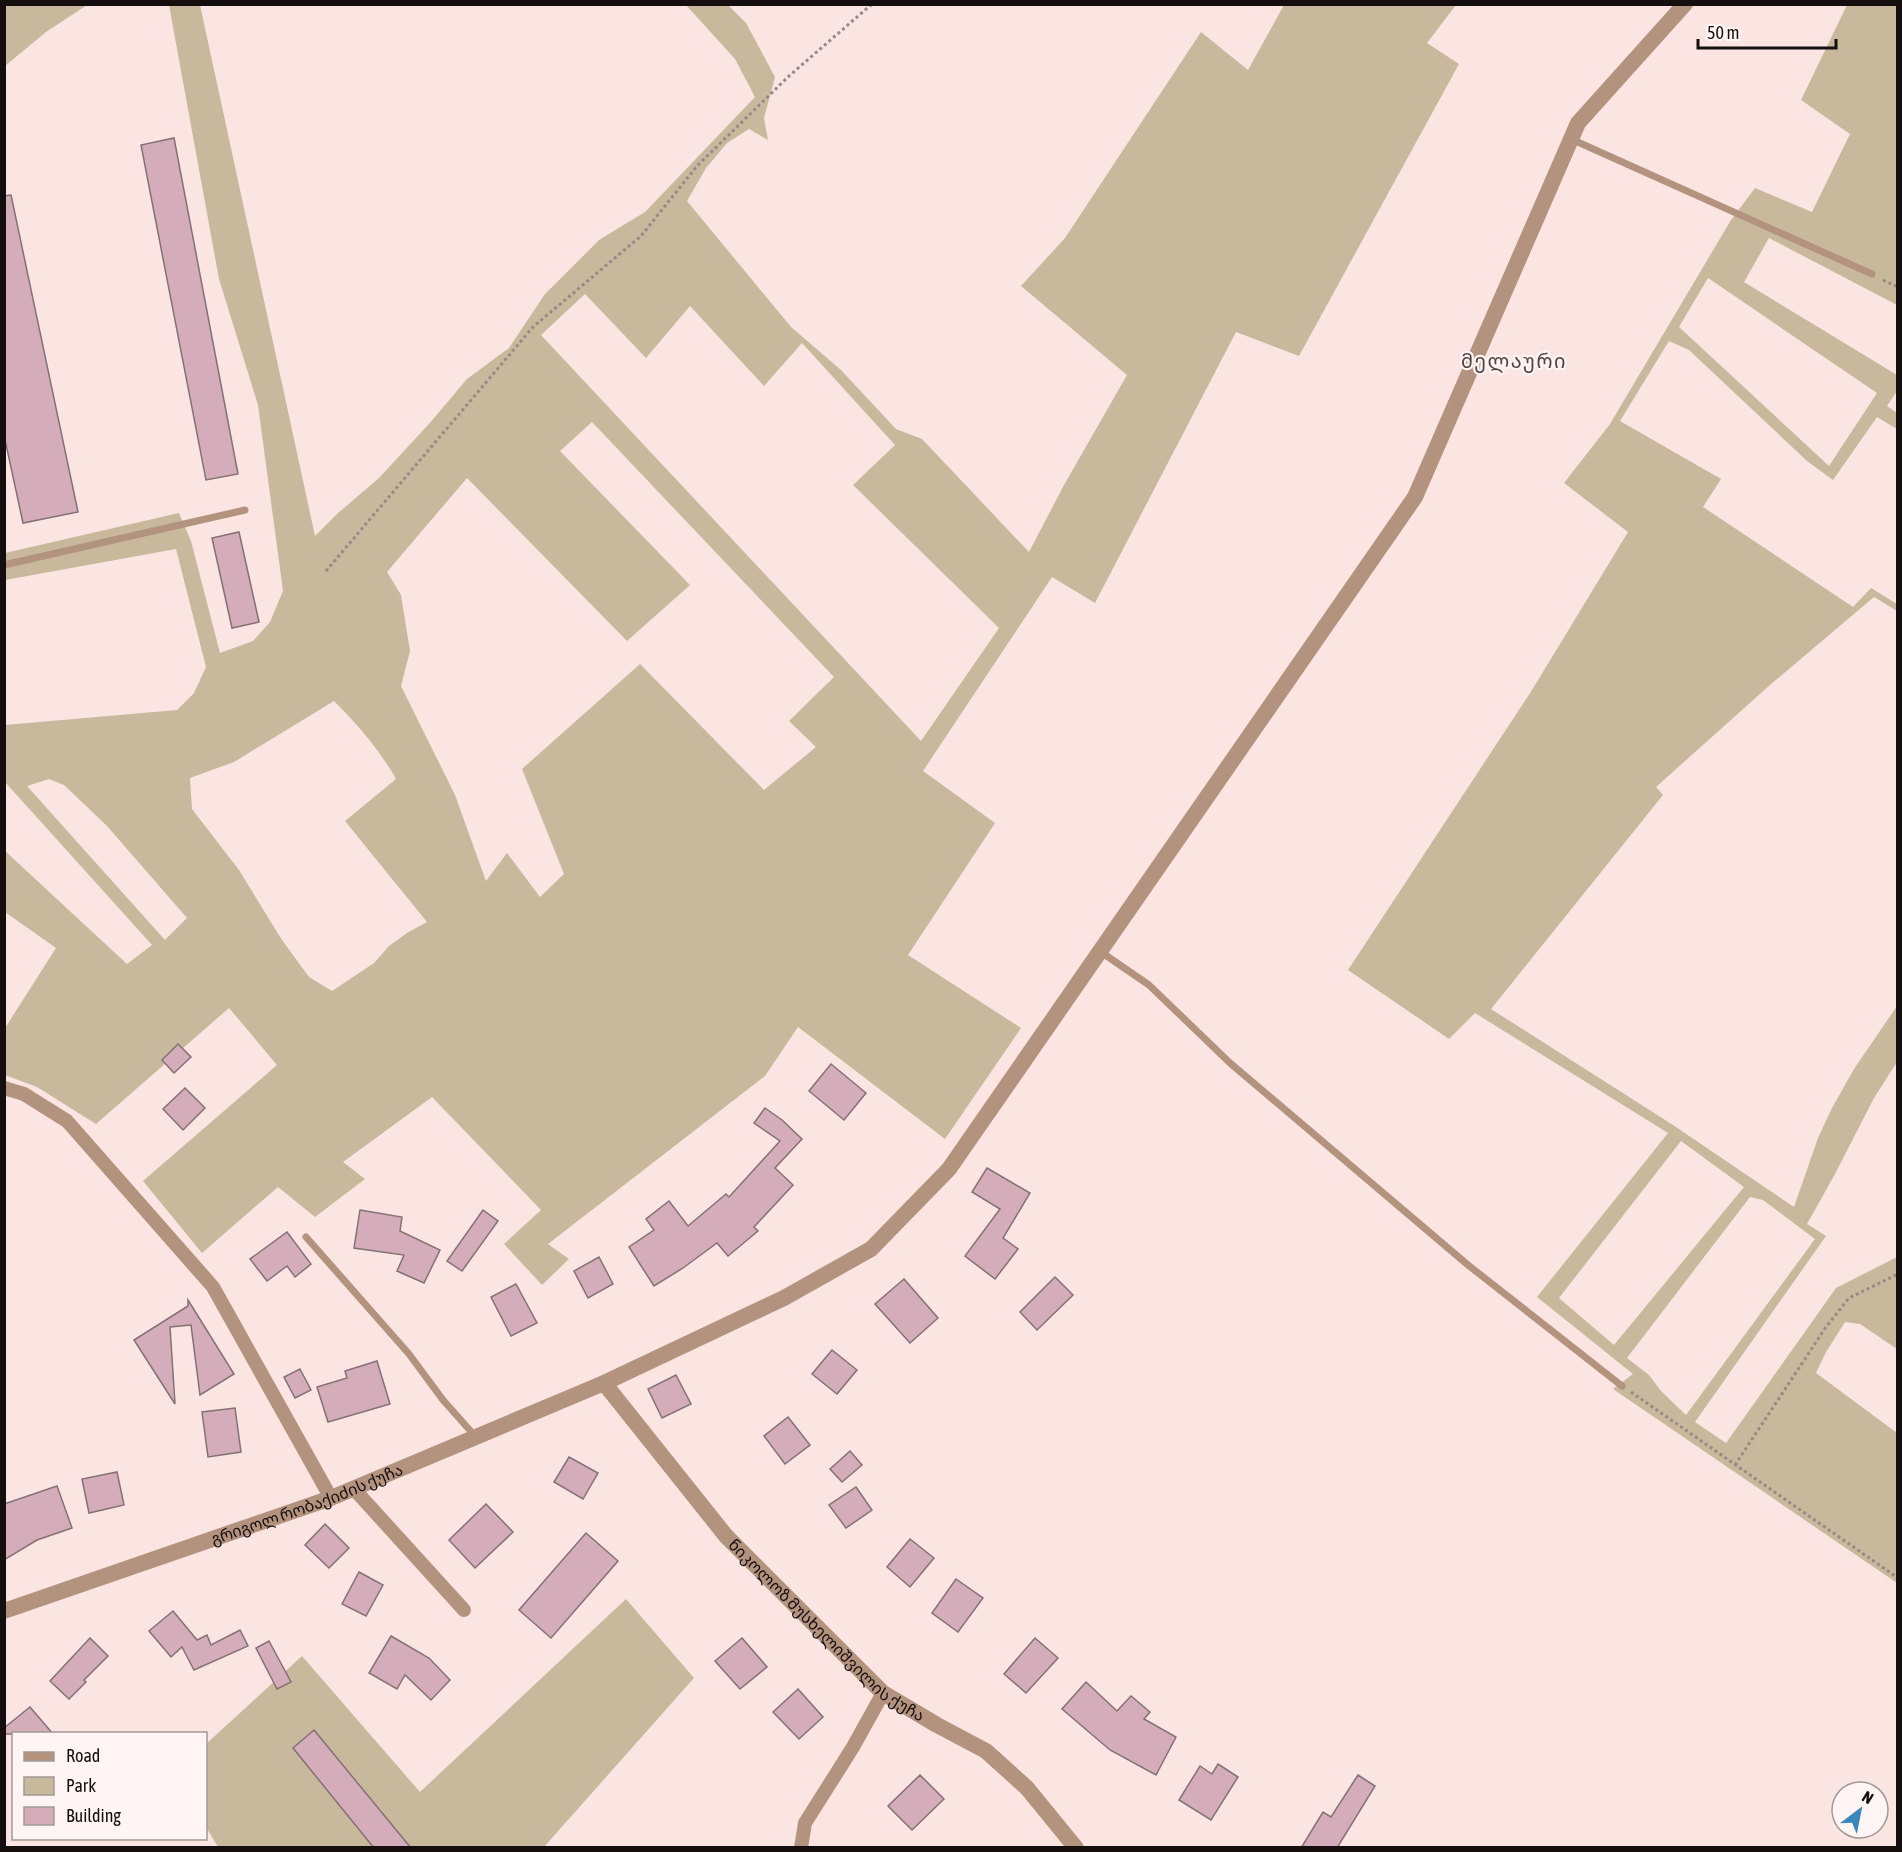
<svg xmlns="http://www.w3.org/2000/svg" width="1902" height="1852" font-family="'Asap Condensed','Noto Sans Georgian',sans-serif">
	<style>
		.green { fill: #c8b99c; fill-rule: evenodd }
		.building { fill: #d5adba; stroke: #837176; stroke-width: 1.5 }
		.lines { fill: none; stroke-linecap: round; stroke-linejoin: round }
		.path { stroke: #988987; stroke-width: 3; stroke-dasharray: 3 3; stroke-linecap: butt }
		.service { stroke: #b4937e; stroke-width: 7 }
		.minor { stroke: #b4937e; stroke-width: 14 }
		.tertiary { stroke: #b4937e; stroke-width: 16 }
		.labels { text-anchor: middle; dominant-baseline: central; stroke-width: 4.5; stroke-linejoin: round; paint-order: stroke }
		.street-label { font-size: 16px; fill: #150e0e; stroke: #fef5f4 }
		.quarter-label { font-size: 20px; letter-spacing: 1.5px; fill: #544341; stroke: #fef5f4 }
	</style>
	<rect width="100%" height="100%" fill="#fae5e2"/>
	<g class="green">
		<path d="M727,4L746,23L775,77L764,118L768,140L749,129L727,143L706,168L687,201L791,327L841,370L896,429L922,439L1029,552L1064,485L1127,375L1021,286L1065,238L1201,32L1248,70L1284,5H1456L1427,43L1459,64L1299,356L1236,332L1095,603L1052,577L923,771L995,823L908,955L1021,1028L945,1139L798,1027L765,1076L548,1244L569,1259L542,1285L504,1244L541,1210L432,1097L343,1162L365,1179L315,1217L278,1187L202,1253L143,1181L277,1065L229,1008L96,1124L37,1087L5,1075V1028L56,948L5,912L4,850L127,964L152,945L5,782V725L177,710L194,693L206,667L176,549L5,580V553L179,513L191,541L220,653L253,641L270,622L283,591L258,405L219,279L169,5H200L315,536L337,514L379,478L428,425L467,379L509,348L545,294L599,240L645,212L755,97L735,59L686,5ZM585,294L646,358L690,306L764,386L802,343L895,445L853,485L999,628L921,741L541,335ZM592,422L834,677L789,721L816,747L764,790L640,664L522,769L564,874L540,897L507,853L486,881L455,795L401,686L410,651L401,595L387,572L467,478L627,641L690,585L560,451ZM334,701C358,725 379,749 396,779L345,821L427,922L407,933L389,946L374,963L332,991L309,977L282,940L239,870L192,809L190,778L234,762ZM49,779L64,785L107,826L187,918L165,940L27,786Z"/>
		<path d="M4,5L5,4L87,5L46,32L5,66Z"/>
		<path d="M1847,5H1897V305L1769,238L1744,282L1897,375V391L1887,406L1897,413V429L1877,417L1833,480L1807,461L1689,350L1669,341L1620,421L1721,479L1703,507L1853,607L1871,588L1897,604V611L1874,597L1770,685L1656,787L1663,795L1491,1009L1673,1125L1794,1207L1818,1138L1832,1108L1854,1069L1897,1006V1062L1874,1098L1835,1174L1807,1224L1826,1236L1695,1422L1726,1443L1836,1288L1897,1257V1349L1860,1324L1845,1322L1826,1352L1816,1373L1897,1433V1583L1613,1389L1633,1374L1537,1297L1668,1133L1475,1013L1449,1039L1348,970L1532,690L1628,532L1564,483L1610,424L1731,220L1755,188L1812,212L1850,134L1801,100ZM1708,278L1877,393L1829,466L1679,327ZM1681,1141L1744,1187L1614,1345L1559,1298ZM1750,1197L1763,1200L1815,1239L1686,1415L1661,1391L1649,1375L1627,1358Z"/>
		<path d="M626,1599L694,1678L544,1847H218L206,1827V1744L302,1656L420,1792Z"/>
	</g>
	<g class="building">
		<path d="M174,138L238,474L206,480L141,145Z"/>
		<path d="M11,195L78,512L23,523L4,435V196Z"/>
		<path d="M239,532L259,622L232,628L212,538Z"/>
		<path d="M178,1044L191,1057L174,1073L162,1060Z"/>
		<path d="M831,1064L866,1093L844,1120L809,1091Z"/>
		<path d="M185,1088L205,1108L183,1130L163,1109Z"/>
		<path d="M765,1108L782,1120L802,1139L775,1168L793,1185L754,1227L758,1231L728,1256L717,1243L683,1268L654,1286L629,1247L654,1230L646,1219L669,1201L688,1226L726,1194L729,1197L780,1141L754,1123Z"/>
		<path d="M987,1168L1030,1193L1003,1238L1018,1249L995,1279L965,1256L1000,1209L972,1192Z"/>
		<path d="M360,1210L402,1217L400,1231L440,1250L424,1283L397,1271L404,1255L354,1248Z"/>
		<path d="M483,1210L498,1221L462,1271L447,1261Z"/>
		<path d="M287,1232L311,1264L295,1277L287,1266L267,1281L250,1259Z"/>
		<path d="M599,1257L613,1284L588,1298L574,1271Z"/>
		<path d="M1055,1277L1073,1295L1037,1330L1020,1312Z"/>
		<path d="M904,1279L938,1318L910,1343L875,1304Z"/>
		<path d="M516,1284L537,1323L511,1336L491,1297Z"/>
		<path d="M188,1300L234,1374L200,1395L191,1325L170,1327L175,1404L134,1340L188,1306Z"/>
		<path d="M832,1350L857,1370L837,1394L812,1374Z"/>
		<path d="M377,1361L390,1404L328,1422L317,1387L347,1378L345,1371Z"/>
		<path d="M300,1369L311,1390L295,1398L284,1377Z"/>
		<path d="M676,1375L691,1404L662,1418L648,1389Z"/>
		<path d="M235,1408L241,1452L208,1457L202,1412Z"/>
		<path d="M788,1417L810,1445L785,1464L764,1436Z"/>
		<path d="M850,1451L862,1465L842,1482L830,1469Z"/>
		<path d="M569,1457L598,1473L583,1499L554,1482Z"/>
		<path d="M117,1472L124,1505L89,1513L82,1479Z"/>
		<path d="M57,1486L72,1528L37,1540L4,1560V1504Z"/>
		<path d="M856,1487L872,1510L846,1528L829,1505Z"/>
		<path d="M486,1504L513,1532L475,1568L449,1540Z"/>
		<path d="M325,1524L349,1548L329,1568L305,1545Z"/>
		<path d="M586,1533L618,1561L551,1638L519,1610Z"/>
		<path d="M910,1539L934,1558L910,1587L887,1567Z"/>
		<path d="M359,1572L383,1585L366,1616L342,1604Z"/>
		<path d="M956,1579L983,1598L958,1632L932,1613Z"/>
		<path d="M173,1611L197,1640L207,1635L211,1645L240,1630L248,1646L194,1670L182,1647L171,1657L149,1631Z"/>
		<path d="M391,1636L429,1658L450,1680L431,1700L405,1675L397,1689L369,1673Z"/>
		<path d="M90,1638L108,1656L84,1680L86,1682L69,1699L50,1681Z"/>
		<path d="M742,1638L767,1667L740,1689L715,1661Z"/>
		<path d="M1035,1638L1058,1658L1026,1693L1004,1674Z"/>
		<path d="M269,1641L291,1682L277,1689L256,1648Z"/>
		<path d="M1086,1682L1117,1711L1131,1696L1150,1712L1144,1719L1176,1737L1156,1775L1110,1750L1062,1709Z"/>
		<path d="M798,1689L823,1717L799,1739L773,1712Z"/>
		<path d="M30,1707L53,1734H4V1728Z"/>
		<path d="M314,1730L411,1848H374L293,1748Z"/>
		<path d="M1218,1764L1238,1777L1211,1820L1179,1800L1200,1766L1212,1774Z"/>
		<path d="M920,1775L944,1799L912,1830L888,1806Z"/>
		<path d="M1358,1775L1375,1786L1337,1848H1301L1323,1812L1331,1817Z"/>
	</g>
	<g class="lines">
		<g class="path">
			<path d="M1883,280L1898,287"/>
			<path d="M326,571L533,327L641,236L697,166L789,76L872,4"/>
			<path d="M1631,1392L1898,1578"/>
			<path d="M1735,1465L1826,1327L1849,1298L1898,1274"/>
		</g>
		<g class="service">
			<path d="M1571,139L1872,274"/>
			<path d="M4,565L245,510"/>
			<path d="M1101,952L1149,985L1230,1063L1468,1265L1622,1386"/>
			<path d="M306,1237L409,1354L443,1400L475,1436"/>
		</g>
		<g class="minor">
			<path d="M4,1088L24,1094L67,1121L213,1287L331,1498"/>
			<path d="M354,1489L464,1610"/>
			<path d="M801,1848L805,1823L853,1747L883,1693"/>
		</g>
		<g class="tertiary">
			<path id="s1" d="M604,1383L726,1536L883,1693L937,1725L986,1751L1027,1788L1076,1848"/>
			<path id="s2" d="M4,1611L331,1498L604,1383L784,1298L871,1249L949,1169L1415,497L1578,123L1685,4"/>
		</g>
	</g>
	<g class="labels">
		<g class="street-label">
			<text stroke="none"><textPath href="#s2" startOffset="321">გრიგოლ რობაქიძის ქუჩა</textPath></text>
			<text stroke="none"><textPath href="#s1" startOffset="334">ნიკოლოზ მუსხელიშვილის ქუჩა</textPath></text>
		</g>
		<g class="quarter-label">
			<text x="1514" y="360">მელაური</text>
		</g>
	</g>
	<rect width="1902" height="1852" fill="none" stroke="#150e0e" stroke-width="12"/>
	<rect x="12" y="1732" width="195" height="108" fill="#fef5f4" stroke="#a19998" stroke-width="1.5"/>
	<rect x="24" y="1752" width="30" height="9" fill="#b4937e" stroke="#a19998" stroke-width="1.5"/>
	<text x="66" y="1762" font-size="18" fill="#150e0e">Road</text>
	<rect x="24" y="1777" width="30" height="18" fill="#c8b99c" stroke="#a19998" stroke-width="1.5"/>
	<text x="66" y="1792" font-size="18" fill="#150e0e">Park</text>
	<rect x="24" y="1807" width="30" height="18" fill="#d5adba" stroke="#a19998" stroke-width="1.5"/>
	<text x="66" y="1822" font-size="18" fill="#150e0e">Building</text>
	<g transform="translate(1860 1810) rotate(32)"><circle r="28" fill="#fef5f4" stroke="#a19998" stroke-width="1.5"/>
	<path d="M0-4.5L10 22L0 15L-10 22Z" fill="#3a87b9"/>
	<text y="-9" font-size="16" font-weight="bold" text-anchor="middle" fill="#150e0e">N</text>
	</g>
	<path d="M1698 39v9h138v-9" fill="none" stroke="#150e0e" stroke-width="3"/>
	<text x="1707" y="39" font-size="18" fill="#150e0e" stroke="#fef5f4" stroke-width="4.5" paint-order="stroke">50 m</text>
</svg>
